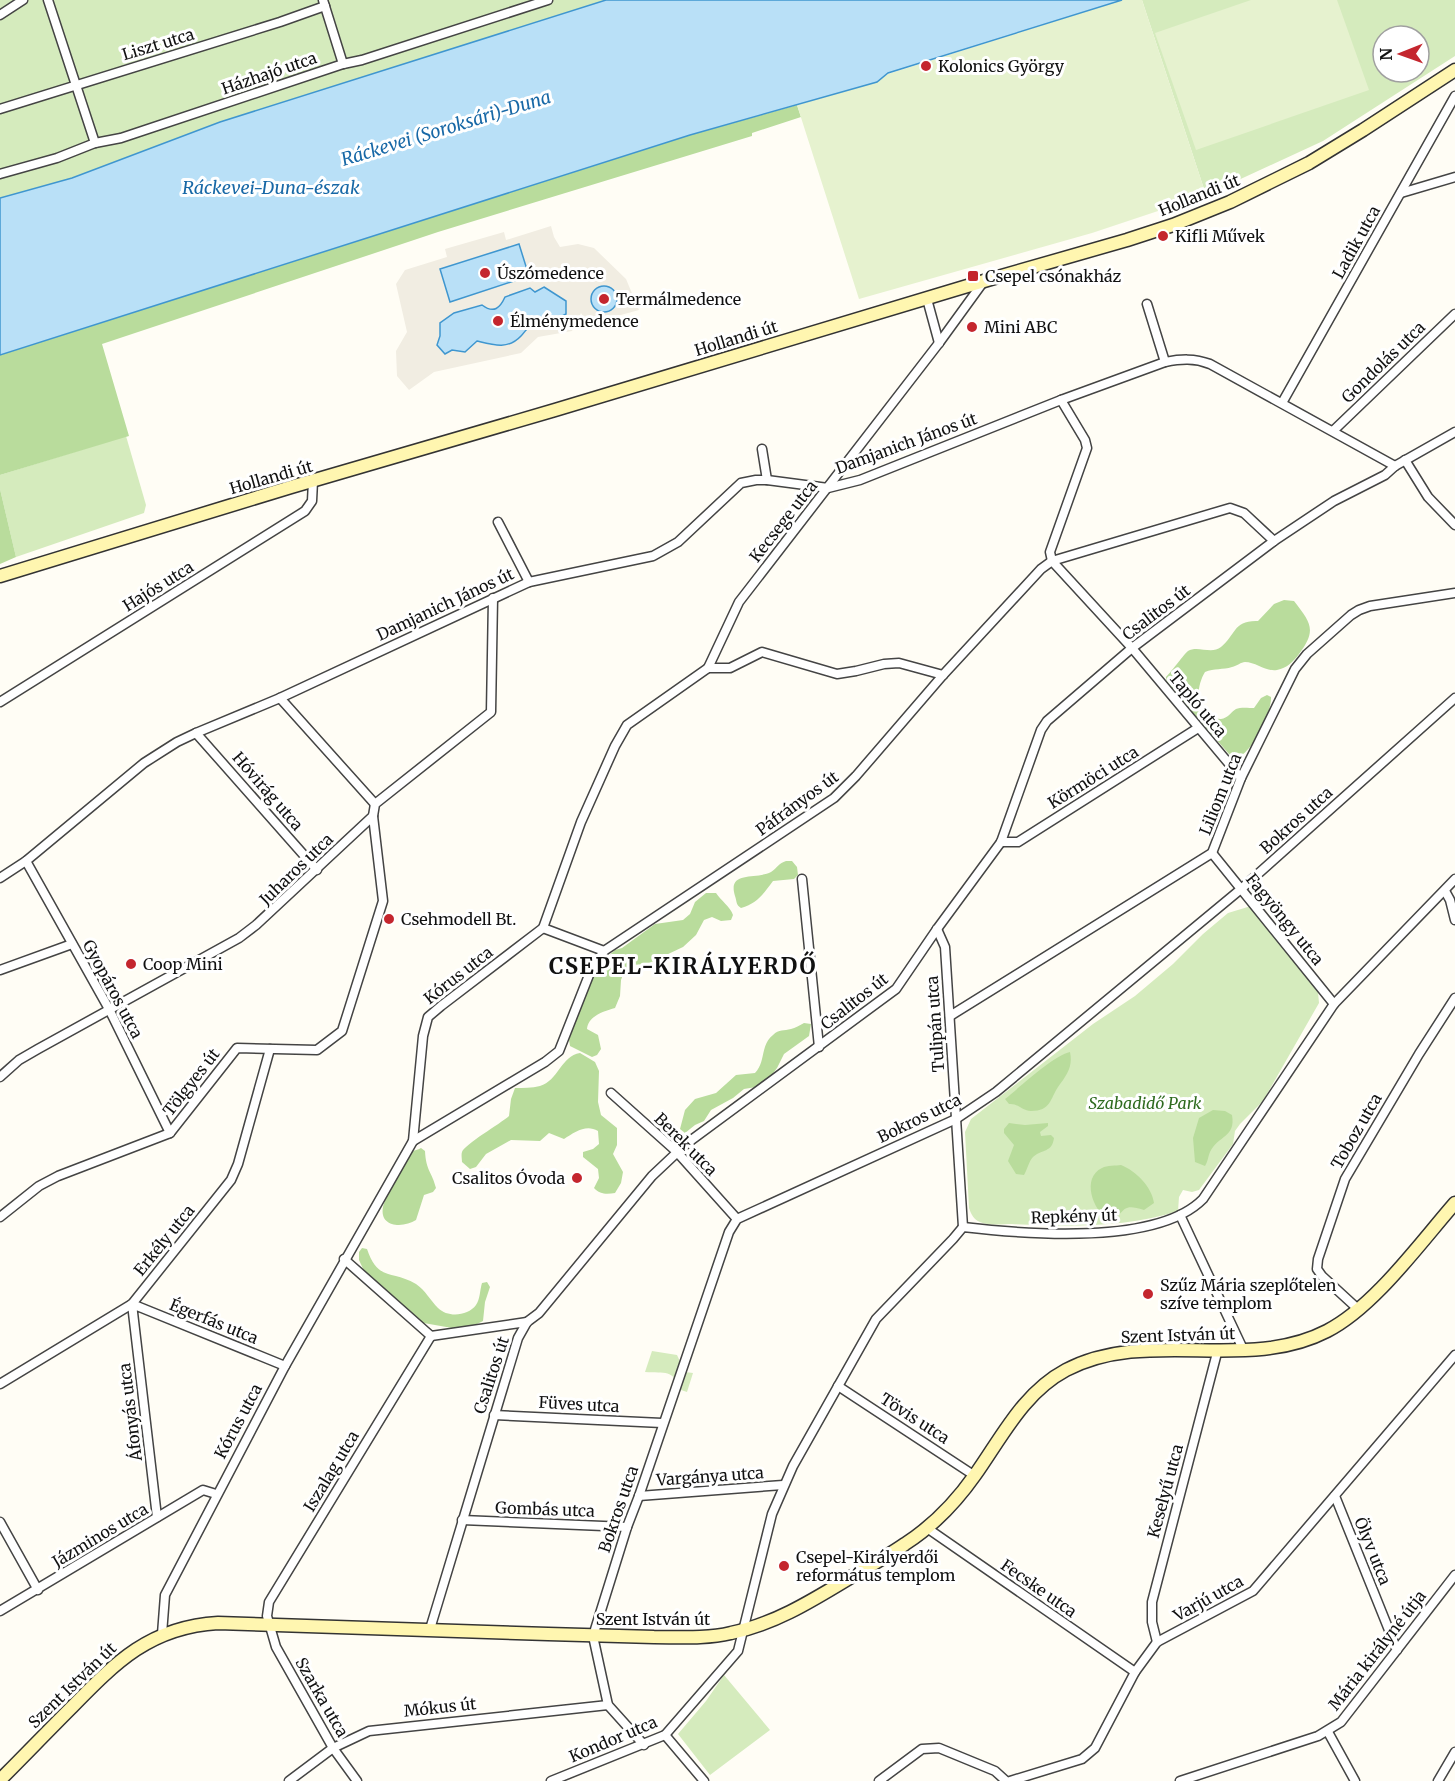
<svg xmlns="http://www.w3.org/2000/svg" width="1455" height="1781" font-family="Merriweather,serif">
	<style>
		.green { fill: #d5ebbd; fill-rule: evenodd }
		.forest { fill: #b9dc9c }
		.pitch { fill: #e6f2cf }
		.plaza { fill: #f1ede2; fill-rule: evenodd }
		.water { fill: #b9e0f7; stroke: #3f96cf; stroke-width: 1.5 }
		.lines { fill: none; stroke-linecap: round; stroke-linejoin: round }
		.street-casing { stroke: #444; stroke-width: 11 }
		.secondary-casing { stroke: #333; stroke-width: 15 }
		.street { stroke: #fff; stroke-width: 8 }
		.secondary { stroke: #fff6b0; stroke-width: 12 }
		.poi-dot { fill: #c4262e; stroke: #fff; stroke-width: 2 }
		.labels { text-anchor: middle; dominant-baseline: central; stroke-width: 6; stroke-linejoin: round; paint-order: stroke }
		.street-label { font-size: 16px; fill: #111; stroke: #fff }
		.poi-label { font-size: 16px; fill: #111; stroke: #fff; text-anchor: start }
		.park-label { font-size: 16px; font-style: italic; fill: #2f6b1f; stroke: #fff }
		.water-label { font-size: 18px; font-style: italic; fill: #1768a6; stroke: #fff }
		.district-label { font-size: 22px; font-weight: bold; letter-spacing: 1.5px; fill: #111; stroke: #fff }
	</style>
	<rect width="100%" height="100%" fill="#fffdf5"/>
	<g class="green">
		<path d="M0,0H606L220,122L72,178L0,198Z"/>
		<path d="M1142,0H1455V56L1323,141L1206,195ZM1383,36H1419V72H1383Z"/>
		<path d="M126,436L146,505L144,513L16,557L0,489V475Z"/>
		<path d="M1251,906L1318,992L1319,1003L1263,1101L1240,1124L1235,1131L1233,1144L1199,1190L1192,1192L1183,1190L1179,1197L1178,1211C1124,1228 1067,1227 1012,1224C1002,1224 989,1226 980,1222C974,1220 971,1214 969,1208L965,1132L971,1119L1093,1024L1135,996L1173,964L1203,934L1228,913Z"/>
		<path d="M652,1351L677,1355L685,1372L693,1373L687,1392L681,1390C672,1368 666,1374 645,1372Z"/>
		<path d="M724,1675L770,1730L710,1775L678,1734L706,1701Z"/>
	</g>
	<g class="forest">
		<path d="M797,105L801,117L752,133V136L438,232L102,344L129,436L0,475V355L690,135Z"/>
		<path d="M0,489L16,557L0,564Z"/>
		<path d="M1284,600L1294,601C1311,623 1317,630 1299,654C1293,662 1287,668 1277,670C1266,672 1256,662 1245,662C1241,662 1237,666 1232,667C1223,670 1214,668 1205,672C1195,688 1194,719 1221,719C1228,718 1230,713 1236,709C1240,707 1249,708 1254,708L1261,698L1267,695L1271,697C1272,712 1252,754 1236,758L1229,754L1166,682V677C1172,671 1184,654 1188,651C1198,645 1211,655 1221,647C1236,635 1233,620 1258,621L1274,604Z"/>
		<path d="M786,861H792L797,867L798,875L794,879L773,881C763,894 758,903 741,908C736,905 737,902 735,896C727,870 756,880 771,872C777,868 779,863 786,861Z"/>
		<path d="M706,893H716C721,901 730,906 733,915L731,920L721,921L712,917L704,920L696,935L683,947L647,964L631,965L625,969L621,980L620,996L615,1008C604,1011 588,1016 587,1029L598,1035L601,1049L597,1055L592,1057L570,1046L569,1040L584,995L602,962L615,950L622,948L655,924L683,920L690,914L695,902Z"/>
		<path d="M804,1023L811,1024L809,1036L784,1054L777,1068L768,1080L756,1087L744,1089L733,1098L711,1110L704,1121L695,1125L685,1133L680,1129L685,1110L695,1099L716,1093L736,1075L755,1073C766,1062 760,1045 773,1035C779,1029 784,1031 791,1029C795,1028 800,1025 804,1023Z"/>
		<path d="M1070,1052C1073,1067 1067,1075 1058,1087C1050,1099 1051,1111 1031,1111C1022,1111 1018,1103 1009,1104L1005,1099C1019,1088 1054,1055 1070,1052Z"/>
		<path d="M580,1053L595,1062L599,1071L598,1102L601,1115L617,1128V1145L613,1154L623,1172L621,1183L615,1193C608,1194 600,1195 594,1188L599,1178L598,1169L583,1157V1152L593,1149L599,1144L598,1131C586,1124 575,1132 564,1139L549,1133L540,1141L511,1140L486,1154L476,1167L470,1169L462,1162C462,1159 461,1155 462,1152C465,1144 500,1124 509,1116L511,1099L515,1088C523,1088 532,1088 540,1086C558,1081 561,1056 580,1053Z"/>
		<path d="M1213,1110L1225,1111L1232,1115C1236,1138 1218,1135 1210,1152C1208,1157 1208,1161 1205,1166L1195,1162L1193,1138L1199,1118Z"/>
		<path d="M1009,1123L1025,1125L1048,1123V1126L1040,1132L1041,1136L1051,1135L1054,1138C1052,1153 1042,1149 1033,1157C1029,1161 1027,1170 1024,1175L1016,1174L1008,1161L1014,1145L1004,1133V1129Z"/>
		<path d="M421,1148L425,1151C426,1171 432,1172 436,1188L433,1192L424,1195L416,1220C404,1228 379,1228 383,1207C385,1198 406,1157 412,1152C414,1150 418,1150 421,1148Z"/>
		<path d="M1121,1165C1136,1171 1152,1187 1154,1203L1144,1210C1118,1201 1127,1216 1108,1220C1093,1210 1081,1178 1102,1168C1107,1165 1116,1166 1121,1165Z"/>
		<path d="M362,1248L367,1249C378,1282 393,1270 416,1284C426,1291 430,1300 438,1308C448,1318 468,1316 476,1305C480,1300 480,1289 482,1283L487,1282L490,1287L485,1302L483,1321L471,1327L452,1328L418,1322L365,1273L359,1260V1252Z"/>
	</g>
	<g class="pitch">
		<path d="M1122,0H1142L1206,195L1092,233L859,299L797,105L877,82L888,74Z"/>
		<path d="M1251,0H1337L1369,90L1196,150L1155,33Z"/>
	</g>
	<path class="plaza" d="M551,226L554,237L560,247L578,244L594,248L626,279L639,310L588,324L581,313L572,331L538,337L521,353L434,372L409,390L397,376L396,351L407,332L396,284L405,270L447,257L445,249L504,232L506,240ZM545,287L566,301V314L543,327L536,323L529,325L520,337L496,346L477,341L465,351L437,345L440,336L488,310H495Z"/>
	<g class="water">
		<path d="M606,0H1122L888,73L877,82L690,135L0,355V198L72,178L220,122Z"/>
		<path d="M519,244L529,276L450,302L440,269Z"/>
		<circle cx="604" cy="299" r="13"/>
		<path d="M544,287L566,301V314L542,327L536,323C527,326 526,331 521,336C508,350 493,345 477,341L465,352L452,350L445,354L437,345L440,336V323L454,313L482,305C494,314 500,308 505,297L530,288L535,292Z"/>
	</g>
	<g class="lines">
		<defs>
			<g id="street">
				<path d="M48,0L95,143"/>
				<path d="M323,0L343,64"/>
				<path d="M0,15L23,0"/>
				<path d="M0,109L280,22L325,6"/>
				<path d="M0,174L57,158L95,143L121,138L343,64L362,60L548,0"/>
				<path d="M1401,193L1455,177"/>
				<path d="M927,299L939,343"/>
				<path d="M1147,304L1165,362"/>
				<path d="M1282,403L1455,96"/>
				<path d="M1333,431L1455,314"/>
				<path d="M762,449L767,480"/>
				<path d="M1405,460L1428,497L1455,525"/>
				<path d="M498,522L529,582"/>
				<path d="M1052,561L1132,648L1241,778"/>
				<path d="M1052,561L1050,552L1087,448L1085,440L1061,400"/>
				<path d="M708,668L739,602L939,343L984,281"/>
				<path d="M280,698L375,804"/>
				<path d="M0,702L305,511L312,501L313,481"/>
				<path d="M196,733L317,870"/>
				<path d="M1001,842H1018L1198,728"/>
				<path d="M1212,853L1334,1004"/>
				<path d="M26,861L109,1009L170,1133"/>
				<path d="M0,878L26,861L144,763L177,742L196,733L280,698L529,582L653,556L678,542L741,483L756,480H767L828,488L860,480L1061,400L1165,362C1181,359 1194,358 1210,364L1395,466"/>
				<path d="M802,879L819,1047"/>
				<path d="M1445,891L1450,900L1455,920"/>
				<path d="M543,928L604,951"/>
				<path d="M937,929L945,947L963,1227"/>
				<path d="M0,970L72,944"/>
				<path d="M950,1016L1212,853L1241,778L1295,669L1307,654L1351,615L1359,610L1370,606L1455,593"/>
				<path d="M0,1077L19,1060L38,1049L239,938L256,925L373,816L375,804L491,712L493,598"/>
				<path d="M611,1093L677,1152L737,1219"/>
				<path d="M413,1141L545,1062L559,1051L591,970L604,951L834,798L856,776L943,675L1041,569L1052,561L1230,508L1244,513L1274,541"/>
				<path d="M1180,1215L1243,1349"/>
				<path d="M0,1217L39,1186L58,1176L170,1133L237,1048L317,1050L342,1031L383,901L373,816"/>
				<path d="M344,1259L431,1336"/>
				<path d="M1359,1310L1322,1276L1317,1269L1318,1259L1345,1179L1419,1054L1455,998"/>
				<path d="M431,1336L527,1322"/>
				<path d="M0,1384L132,1304L231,1180L238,1164L270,1049"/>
				<path d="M838,1386L975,1476"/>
				<path d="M494,1415L662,1423"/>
				<path d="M639,1496L783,1485"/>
				<path d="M1335,1496L1397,1650"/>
				<path d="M157,1517L132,1304L285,1366"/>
				<path d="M462,1520L627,1527"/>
				<path d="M0,1522L38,1590"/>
				<path d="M927,1528L1135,1672"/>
				<path d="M0,1611L203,1490L216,1494"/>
				<path d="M430,1629L518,1338L527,1322L539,1313L652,1176L686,1144L896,989L937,929L1001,842L1041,730L1047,721L1132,648L1274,541L1334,501L1385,475L1395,466L1455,432"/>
				<path d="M162,1634L165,1595L285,1366L413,1141L423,1036L428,1017L441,1006L543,928L581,822L615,746L627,725L708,668H730L762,652L837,674L856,671L884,664L899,663L943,675"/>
				<path d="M1157,1642L1152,1622V1602L1218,1349"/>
				<path d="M1328,1732L1355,1781"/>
				<path d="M665,1735L704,1781"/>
				<path d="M644,1745L608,1705L593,1636L627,1527L639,1496L729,1232L737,1219L956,1119L996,1092L1241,889L1455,698"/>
				<path d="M289,1781L333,1748L369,1731L608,1705"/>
				<path d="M357,1781L333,1748L276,1647L267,1616L269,1602L431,1336"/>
				<path d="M551,1781L665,1735L738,1651L772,1514L793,1466L876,1319L953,1239L963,1227C1023,1234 1157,1246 1203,1199L1334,1004L1455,879"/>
				<path d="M879,1781L922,1749L939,1748L995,1771L1006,1781"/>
				<path d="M1010,1781L1082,1759L1095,1748L1135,1672L1157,1642L1253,1591L1455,1355"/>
				<path d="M1180,1781L1318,1736L1341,1722L1455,1575"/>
				<path d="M1438,1781L1455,1752"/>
			</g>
			<g id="secondary">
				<path d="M0,576L291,487L555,410L984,281L1127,240L1173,225L1230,202L1309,163L1363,130L1455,70"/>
				<path d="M0,1780C24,1756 47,1732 71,1708C116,1662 150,1627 218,1623C328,1626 438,1630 548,1634C584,1635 619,1636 654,1637C679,1637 706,1639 731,1633C775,1624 813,1600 851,1577C869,1566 888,1556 905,1544C933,1526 956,1502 975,1475C1002,1437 1023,1393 1066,1370C1148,1327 1246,1373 1327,1331C1374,1307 1420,1243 1455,1203"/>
			</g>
		</defs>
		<use href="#street" class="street-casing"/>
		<use href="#secondary" class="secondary-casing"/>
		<use href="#street" class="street"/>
		<use href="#secondary" class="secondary"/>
	</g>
	<g class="poi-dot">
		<circle cx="926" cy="66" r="6"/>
		<circle cx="1163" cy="236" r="6"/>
		<circle cx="485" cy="273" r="6"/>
		<rect x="967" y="270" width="12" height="12" rx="3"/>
		<circle cx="604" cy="299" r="6"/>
		<circle cx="498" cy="321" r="6"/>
		<circle cx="972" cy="327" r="6"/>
		<circle cx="389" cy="919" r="6"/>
		<circle cx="131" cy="964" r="6"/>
		<circle cx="577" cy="1178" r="6"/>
		<circle cx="1148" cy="1294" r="6"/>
		<circle cx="784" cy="1566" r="6"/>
	</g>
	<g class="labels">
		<g class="street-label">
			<text transform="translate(158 44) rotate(-17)">Liszt utca</text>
			<text transform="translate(269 73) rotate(-19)">Házhajó utca</text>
			<text transform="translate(1199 195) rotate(-22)">Hollandi út</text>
			<text transform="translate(1356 242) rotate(-61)">Ladik utca</text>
			<text transform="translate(736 338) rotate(-17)">Hollandi út</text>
			<text transform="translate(1383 362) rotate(-44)">Gondolás utca</text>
			<text transform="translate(906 443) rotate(-20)">Damjanich János út</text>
			<text transform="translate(271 477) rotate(-16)">Hollandi út</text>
			<text transform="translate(783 521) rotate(-52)">Kecsege utca</text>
			<text transform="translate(158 586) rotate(-32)">Hajós utca</text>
			<text transform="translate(445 604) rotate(-25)">Damjanich János út</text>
			<text transform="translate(1156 612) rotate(-37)">Csalitos út</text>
			<text transform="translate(1198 704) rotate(50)">Tapló utca</text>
			<text transform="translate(1093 777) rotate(-32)">Körmöci utca</text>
			<text transform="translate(268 791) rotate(49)">Hóvirág utca</text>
			<text transform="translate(1220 794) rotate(-68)">Liliom utca</text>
			<text transform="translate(797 803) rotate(-36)">Páfrányos út</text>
			<text transform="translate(1296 820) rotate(-42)">Bokros utca</text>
			<text transform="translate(296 869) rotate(-44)">Juharos utca</text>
			<text transform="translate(1285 919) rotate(51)">Fagyöngy utca</text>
			<text transform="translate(458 975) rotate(-38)">Kórus utca</text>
			<text transform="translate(113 989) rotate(62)">Gyopáros utca</text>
			<text transform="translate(854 1001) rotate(-38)">Csalitos út</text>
			<text transform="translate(935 1024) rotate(-94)">Tulipán utca</text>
			<text transform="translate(191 1082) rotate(-52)">Tölgyes út</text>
			<text transform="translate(919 1118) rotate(-26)">Bokros utca</text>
			<text transform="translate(1356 1131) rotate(-60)">Toboz utca</text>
			<text transform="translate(686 1144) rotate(45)">Berek utca</text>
			<text transform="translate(1074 1216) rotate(-2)">Repkény út</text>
			<text transform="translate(164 1240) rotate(-51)">Erkély utca</text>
			<text transform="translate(214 1321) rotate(22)">Égerfás utca</text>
			<text transform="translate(1178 1335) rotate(-2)">Szent István út</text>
			<text transform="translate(491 1375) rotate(-72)">Csalitos út</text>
			<text transform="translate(579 1404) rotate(3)">Füves utca</text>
			<text transform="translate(130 1412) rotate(-97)">Áfonyás utca</text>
			<text transform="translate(915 1418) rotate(33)">Tövis utca</text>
			<text transform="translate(238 1421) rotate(-62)">Kórus utca</text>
			<text transform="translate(331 1471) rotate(-59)">Iszalag utca</text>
			<text transform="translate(710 1476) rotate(-4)">Vargánya utca</text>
			<text transform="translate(1165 1491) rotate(-75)">Keselyű utca</text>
			<text transform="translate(545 1509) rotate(2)">Gombás utca</text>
			<text transform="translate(618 1509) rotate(-71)">Bokros utca</text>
			<text transform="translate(100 1535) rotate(-31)">Jázminos utca</text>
			<text transform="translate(1373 1551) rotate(68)">Ölyv utca</text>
			<text transform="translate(1039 1588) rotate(35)">Fecske utca</text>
			<text transform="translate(1208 1598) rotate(-29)">Varjú utca</text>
			<text x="653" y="1619">Szent István út</text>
			<text transform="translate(1377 1650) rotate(-52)">Mária királyné útja</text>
			<text transform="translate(72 1685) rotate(-44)">Szent István út</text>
			<text transform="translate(322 1697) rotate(60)">Szarka utca</text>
			<text transform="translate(440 1707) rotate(-6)">Mókus út</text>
			<text transform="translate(613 1739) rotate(-23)">Kondor utca</text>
		</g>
		<g class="poi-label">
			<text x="938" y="66">Kolonics György</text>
			<text x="1175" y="236">Kifli Művek</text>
			<text x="497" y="273">Úszómedence</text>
			<text x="985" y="276">Csepel csónakház</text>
			<text x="616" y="299">Termálmedence</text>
			<text x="510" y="321">Élménymedence</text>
			<text x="984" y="327">Mini ABC</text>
			<text x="401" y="919">Csehmodell Bt.</text>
			<text x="143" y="964">Coop Mini</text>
			<text x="565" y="1178" text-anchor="end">Csalitos Óvoda</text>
			<text x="1160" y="1285">Szűz Mária szeplőtelen<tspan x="1160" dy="18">szíve templom</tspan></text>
			<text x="796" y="1557">Csepel-Királyerdői<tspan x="796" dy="18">református templom</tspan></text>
		</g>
		<g class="park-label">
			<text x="1145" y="1103">Szabadidő Park</text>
		</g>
		<g class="water-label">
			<text transform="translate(446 128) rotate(-17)">Ráckevei (Soroksári)-Duna</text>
			<text x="271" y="187">Ráckevei-Duna-észak</text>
		</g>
		<g class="district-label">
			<text x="683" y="966">CSEPEL-KIRÁLYERDŐ</text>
		</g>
	</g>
	<g transform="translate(1401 54) rotate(269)"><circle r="28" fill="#ffffff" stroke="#a0a0a0" stroke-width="1.5"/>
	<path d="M0-4.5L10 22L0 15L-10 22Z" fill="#c4262e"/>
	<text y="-9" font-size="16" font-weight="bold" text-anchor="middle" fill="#111111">N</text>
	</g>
</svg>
